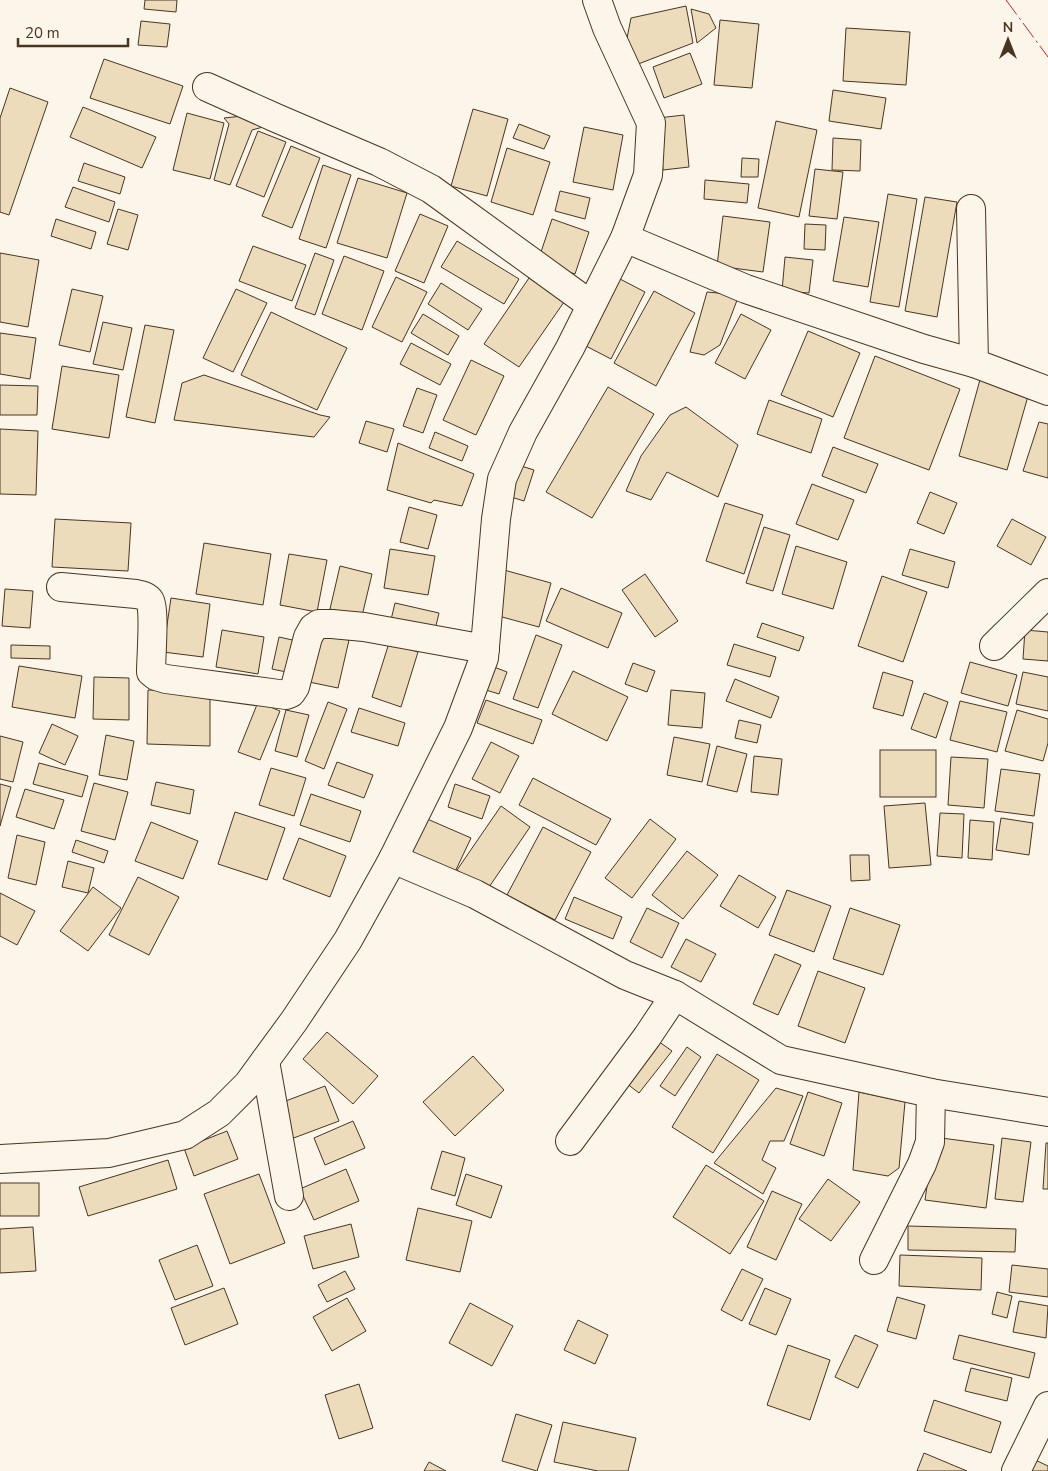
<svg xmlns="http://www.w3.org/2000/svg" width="1048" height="1471" font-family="'Nunito Sans',sans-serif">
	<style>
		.building { fill: #ecdcbc; stroke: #4a3520 }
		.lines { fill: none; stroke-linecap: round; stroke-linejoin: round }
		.minor-casing { stroke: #4a3520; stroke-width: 30 }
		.minor { stroke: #fbf6e9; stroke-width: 28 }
		.power { stroke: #c62828; stroke-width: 1; stroke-dasharray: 18 4 2.5 4; stroke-linecap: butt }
	</style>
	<rect width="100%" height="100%" fill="#fbf6e9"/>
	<g class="building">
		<path d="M145,0H177L176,12L144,9Z"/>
		<path d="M686,6L693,43L633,66L625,48L631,18Z"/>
		<path d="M691,9L709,14L716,28L697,43Z"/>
		<path d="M720,20L759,24L752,88L714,85Z"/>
		<path d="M141,21L170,24L167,47L138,45Z"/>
		<path d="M846,28L910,32L906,85L843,81Z"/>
		<path d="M690,53L702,84L664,98L653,67Z"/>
		<path d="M104,59L183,86L170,124L90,98Z"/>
		<path d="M10,88L48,102L9,215L0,212V118Z"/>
		<path d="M833,90L886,98L881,129L829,121Z"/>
		<path d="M83,107L156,137L142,168L70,137Z"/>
		<path d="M473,109L508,119L487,196L451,186Z"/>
		<path d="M187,113L224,123L210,179L173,170Z"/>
		<path d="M684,115L689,167L663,170L658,118Z"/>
		<path d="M243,116L263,127L252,130L230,185L214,180L229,124L224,118Z"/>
		<path d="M776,121L817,130L799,217L758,208Z"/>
		<path d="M519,124L550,136L544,149L513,138Z"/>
		<path d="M584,127L623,135L613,190L573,182Z"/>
		<path d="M258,131L286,142L264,197L236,186Z"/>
		<path d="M833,138L861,140L860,171L832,170Z"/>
		<path d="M291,146L320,158L292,228L262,216Z"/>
		<path d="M507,148L550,162L533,215L491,202Z"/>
		<path d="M742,158L759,159L758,177H741Z"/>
		<path d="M84,163L125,177L120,194L78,181Z"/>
		<path d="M323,165L351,175L326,248L299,239Z"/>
		<path d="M815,169L843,172L837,219L809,216Z"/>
		<path d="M358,178L407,193L387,258L337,243Z"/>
		<path d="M705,180L749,184L747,203L704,199Z"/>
		<path d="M73,187L115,202L109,222L65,207Z"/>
		<path d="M560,191L590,198L585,219L555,211Z"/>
		<path d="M888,194L917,199L899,307L870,302Z"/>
		<path d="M925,197L957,202L937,317L905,311Z"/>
		<path d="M118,209L138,215L128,250L107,244Z"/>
		<path d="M420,214L448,226L424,283L395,271Z"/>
		<path d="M723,216L770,222L763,272L717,266Z"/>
		<path d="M844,217L879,222L868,287L833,281Z"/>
		<path d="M56,219L96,232L91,249L51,236Z"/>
		<path d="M552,219L589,232L575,274L538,261Z"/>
		<path d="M805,224L826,225L825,250L804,249Z"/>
		<path d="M457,241L519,279L504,304L441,267Z"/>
		<path d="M253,246L306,265L292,301L239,281Z"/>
		<path d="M0,253L39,260L28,327L0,322Z"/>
		<path d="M315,253L334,260L315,315L295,308Z"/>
		<path d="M344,256L384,271L362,330L322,314Z"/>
		<path d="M785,257L813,260L809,293L782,291Z"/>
		<path d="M396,277L427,292L402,342L372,327Z"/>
		<path d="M529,278L564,302L519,367L484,344Z"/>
		<path d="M620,279L645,292L611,359L586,346Z"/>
		<path d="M441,283L482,309L468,330L428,304Z"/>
		<path d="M72,289L103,296L90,352L59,345Z"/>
		<path d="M236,289L267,303L233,372L203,358Z"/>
		<path d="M654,291L695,313L656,386L614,363Z"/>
		<path d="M707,292L739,295L720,345L704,355L690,352Z"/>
		<path d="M271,312L347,348L317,410L241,375Z"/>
		<path d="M423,314L459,336L448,355L411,333Z"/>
		<path d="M741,314L771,330L745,379L715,363Z"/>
		<path d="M103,322L132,328L123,370L93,364Z"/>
		<path d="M145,325L174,330L155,423L126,417Z"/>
		<path d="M808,331L860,353L833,417L781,395Z"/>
		<path d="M0,333L36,338L30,379L0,374Z"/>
		<path d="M411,343L451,364L440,385L400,364Z"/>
		<path d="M875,356L960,389L929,470L844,438Z"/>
		<path d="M471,360L504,376L476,435L443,420Z"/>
		<path d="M62,366L119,375L109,438L52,429Z"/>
		<path d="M204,375L320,415L330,417L314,437L174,420L182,383Z"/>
		<path d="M981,376L1030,389L1007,470L959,456Z"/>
		<path d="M0,385L38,386L37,415H0Z"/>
		<path d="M608,387L654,414L592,518L546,492Z"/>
		<path d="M417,388L437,395L423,433L403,426Z"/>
		<path d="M769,400L822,419L811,453L757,434Z"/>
		<path d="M686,407L738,445L718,497L667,472L651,500L626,491L641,456L670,415Z"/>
		<path d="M366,421L394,429L387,452L359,443Z"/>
		<path d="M1039,422L1048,424V478L1023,471Z"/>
		<path d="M0,429L38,431L36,495L0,494Z"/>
		<path d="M435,432L468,446L462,461L429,448Z"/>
		<path d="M398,443L474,474L462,506L434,500L431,503L387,490Z"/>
		<path d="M833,447L878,464L866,493L822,476Z"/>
		<path d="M518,465L534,470L524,501L508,496Z"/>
		<path d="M812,484L854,500L838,540L796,524Z"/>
		<path d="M930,492L957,503L944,534L917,523Z"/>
		<path d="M725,503L763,515L744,574L706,561Z"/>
		<path d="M409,507L437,515L428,549L400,542Z"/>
		<path d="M55,519L131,523L128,571L52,567Z"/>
		<path d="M1012,519L1046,537L1031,565L997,546Z"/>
		<path d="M764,527L790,535L773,591L746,583Z"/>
		<path d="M204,543L271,554L263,605L196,594Z"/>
		<path d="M796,546L847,562L833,609L782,594Z"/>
		<path d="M390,549L435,556L428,595L384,588Z"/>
		<path d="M910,549L955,562L948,588L902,575Z"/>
		<path d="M289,554L327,560L317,612L280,605Z"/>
		<path d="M340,566L372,574L362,616L330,609Z"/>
		<path d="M504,570L551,583L539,627L491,614Z"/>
		<path d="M645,574L678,621L655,637L622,590Z"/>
		<path d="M882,576L927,592L903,662L858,646Z"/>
		<path d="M561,588L622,613L608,648L546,621Z"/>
		<path d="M5,589L33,591L30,628L2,626Z"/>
		<path d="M171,598L210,604L203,657L163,652Z"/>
		<path d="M395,603L439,613L434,634L390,624Z"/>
		<path d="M762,623L804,637L799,651L757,637Z"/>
		<path d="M222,630L264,637L258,674L216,667Z"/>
		<path d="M1025,630L1048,632V661L1023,659Z"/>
		<path d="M320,633L349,640L338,688L309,682Z"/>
		<path d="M536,635L562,645L538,708L513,699Z"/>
		<path d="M279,637L297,641L291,673L272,669Z"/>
		<path d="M389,643L418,652L401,707L372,697Z"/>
		<path d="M734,644L776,657L770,677L727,665Z"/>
		<path d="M11,645L50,646V659L11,658Z"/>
		<path d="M970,662L1017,675L1008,706L961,693Z"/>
		<path d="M633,663L655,671L647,692L625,684Z"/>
		<path d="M19,666L82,676L75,718L12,707Z"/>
		<path d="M494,667L507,672L499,694L486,690Z"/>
		<path d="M573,671L628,697L607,741L552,714Z"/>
		<path d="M883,672L913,681L903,716L873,708Z"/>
		<path d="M1023,672L1048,677V711L1016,704Z"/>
		<path d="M94,677L129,678V720L93,719Z"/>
		<path d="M735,679L779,697L771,718L726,701Z"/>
		<path d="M148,690L210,691V746L147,744Z"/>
		<path d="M671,690L705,693L702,728L668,725Z"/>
		<path d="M924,693L948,702L936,738L911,729Z"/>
		<path d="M486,700L542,720L533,744L477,723Z"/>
		<path d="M960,701L1007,712L997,752L950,740Z"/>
		<path d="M258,702L280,711L260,760L238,752Z"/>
		<path d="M328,702L347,709L324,769L305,761Z"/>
		<path d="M359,708L405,723L398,746L351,732Z"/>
		<path d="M286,710L309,715L297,757L275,751Z"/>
		<path d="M1017,710L1048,719V743L1043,761L1005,751Z"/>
		<path d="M739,720L761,725L757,743L735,738Z"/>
		<path d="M52,724L78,736L65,765L39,753Z"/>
		<path d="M106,735L134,741L127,780L99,775Z"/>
		<path d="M0,736L23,742L13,782L0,779Z"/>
		<path d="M674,737L710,744L702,782L667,775Z"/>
		<path d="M491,742L519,756L500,793L472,779Z"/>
		<path d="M717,746L747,754L737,792L707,785Z"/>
		<rect x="880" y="750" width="56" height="47"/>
		<path d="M754,756L782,759L778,795L751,792Z"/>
		<path d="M951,757L988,759L984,808L948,805Z"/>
		<path d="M337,762L373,775L364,798L328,785Z"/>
		<path d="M39,763L88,776L82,797L33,784Z"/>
		<path d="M271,768L306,778L294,816L259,805Z"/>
		<path d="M1001,769L1040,774L1034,816L995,811Z"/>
		<path d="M533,778L611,819L596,845L519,805Z"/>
		<path d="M156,782L194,790L190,814L151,805Z"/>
		<path d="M94,783L128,792L115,840L81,831Z"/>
		<path d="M0,784L11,787L0,826Z"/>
		<path d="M455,784L490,796L482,819L448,807Z"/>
		<path d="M25,789L64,800L54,829L16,817Z"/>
		<path d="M311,794L361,811L350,842L300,825Z"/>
		<path d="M925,803L931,865L889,868L884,806Z"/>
		<path d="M501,806L530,827L487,890L457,870Z"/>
		<path d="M235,812L285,828L267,880L218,864Z"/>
		<path d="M940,813L964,814L962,858L937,856Z"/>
		<path d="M425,818L471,838L454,874L409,854Z"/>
		<path d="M1001,818L1033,823L1029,855L996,850Z"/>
		<path d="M650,819L676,839L632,898L605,878Z"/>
		<path d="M970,820L994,822L992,860L968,858Z"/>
		<path d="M151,822L198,841L183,879L135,861Z"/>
		<path d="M543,827L591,852L555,920L507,895Z"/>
		<path d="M17,835L45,842L36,885L8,878Z"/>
		<path d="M299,838L346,856L330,897L283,879Z"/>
		<path d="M76,840L108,851L104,863L72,852Z"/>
		<path d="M687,851L718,875L683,919L652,895Z"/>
		<path d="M850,855H869L870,880L851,881Z"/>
		<path d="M68,861L94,868L88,893L62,887Z"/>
		<path d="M739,875L776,897L758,928L720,906Z"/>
		<path d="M138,877L179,897L149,955L109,935Z"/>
		<path d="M93,887L121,908L88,951L60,931Z"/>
		<path d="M787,890L831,906L814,952L769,935Z"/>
		<path d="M0,893L35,911L17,945L0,936Z"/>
		<path d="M574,897L622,917L613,939L565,919Z"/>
		<path d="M647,908L679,923L662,958L630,942Z"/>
		<path d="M850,908L900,925L883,975L833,959Z"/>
		<path d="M686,939L716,954L701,982L671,967Z"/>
		<path d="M775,954L801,965L778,1015L753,1004Z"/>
		<path d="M818,971L865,988L845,1043L798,1026Z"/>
		<path d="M327,1032L378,1076L353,1104L303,1059Z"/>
		<path d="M658,1041L672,1051L639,1093L626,1083Z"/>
		<path d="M687,1047L701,1057L675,1096L660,1086Z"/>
		<path d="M717,1054L759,1080L713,1153L672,1127Z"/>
		<path d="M473,1056L504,1090L455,1136L423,1102Z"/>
		<path d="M325,1086L339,1121L291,1139L278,1104Z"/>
		<path d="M776,1088L803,1096L784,1141H770L762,1160L776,1168L763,1194L714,1163Z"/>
		<path d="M808,1092L842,1103L824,1156L790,1144Z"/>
		<path d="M859,1092L905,1102L899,1168L888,1176L853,1170Z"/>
		<path d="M353,1121L365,1148L325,1165L314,1138Z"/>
		<path d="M227,1131L238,1159L194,1176L184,1148Z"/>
		<path d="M934,1137L994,1145L986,1208L925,1200Z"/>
		<path d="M1002,1138L1031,1142L1023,1202L995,1199Z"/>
		<path d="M1046,1143H1048V1189H1043Z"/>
		<path d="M442,1151L465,1158L455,1196L431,1189Z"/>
		<path d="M168,1160L177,1189L88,1216L79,1187Z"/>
		<path d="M706,1165L764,1201L730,1254L673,1217Z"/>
		<path d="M346,1169L359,1201L314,1220L300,1189Z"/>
		<path d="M259,1174L285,1243L230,1264L204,1194Z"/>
		<path d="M466,1174L502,1186L491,1218L456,1205Z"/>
		<path d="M828,1179L860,1202L831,1241L799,1219Z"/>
		<rect x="0" y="1183" width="39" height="33"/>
		<path d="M772,1191L802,1204L776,1260L747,1247Z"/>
		<path d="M418,1208L472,1221L460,1272L406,1260Z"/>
		<path d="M351,1224L359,1257L313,1269L304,1236Z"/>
		<path d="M908,1226L1016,1229L1015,1252L908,1250Z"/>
		<path d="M33,1227L36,1271L0,1273V1229Z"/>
		<path d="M197,1245L213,1286L175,1300L159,1260Z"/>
		<path d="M900,1255L982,1258L981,1290L899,1286Z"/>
		<path d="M1012,1265L1048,1269V1297L1009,1292Z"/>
		<path d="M742,1269L763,1279L742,1321L721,1310Z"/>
		<path d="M345,1271L355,1289L327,1302L318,1285Z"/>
		<path d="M224,1288L238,1324L185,1345L171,1308Z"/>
		<path d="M765,1288L791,1299L776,1335L749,1324Z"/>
		<path d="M997,1292L1012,1296L1007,1318L992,1314Z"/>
		<path d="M897,1297L925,1305L916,1339L887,1331Z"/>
		<path d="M347,1298L366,1331L332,1351L313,1317Z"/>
		<path d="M1019,1301L1048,1306L1046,1338L1013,1332Z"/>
		<path d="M470,1303L513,1326L492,1366L449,1343Z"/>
		<path d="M578,1320L608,1335L595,1364L564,1350Z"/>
		<path d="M855,1335L878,1345L858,1388L835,1377Z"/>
		<path d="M959,1335L1035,1353L1029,1378L953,1359Z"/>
		<path d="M788,1345L830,1360L810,1420L767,1405Z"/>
		<path d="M971,1368L1012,1378L1007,1401L965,1391Z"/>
		<path d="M359,1384L373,1428L339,1439L325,1395Z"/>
		<path d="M934,1400L1001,1422L991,1453L924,1431Z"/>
		<path d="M516,1414L552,1425L537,1471L502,1461Z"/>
		<path d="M563,1422L636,1438L628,1471H598L554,1462Z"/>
		<path d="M924,1453L967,1471H917Z"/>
		<path d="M1031,1458L1048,1466V1471H1024Z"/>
		<path d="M429,1462L446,1471H424Z"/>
	</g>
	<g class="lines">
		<defs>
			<g id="minor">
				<path d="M207,87L276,118L379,162L431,189L591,305"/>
				<path d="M971,209L974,363"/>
				<path d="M625,238L746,289L924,349L974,363L1048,391"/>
				<path d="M61,587L136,594C141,595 147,596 150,601C155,608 151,659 151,672L156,676L166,679L286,695L291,693L295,687L308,637L313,628L319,624H332L364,627L485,649"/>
				<path d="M994,646L1048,593"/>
				<path d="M393,859L475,894L625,975L675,995L781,1060L931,1093L1048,1112"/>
				<path d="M265,1061L289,1196"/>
				<path d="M570,1141L647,1037L675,995"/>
				<path d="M0,1159L109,1153L185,1135L219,1113L248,1084L294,1021L348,940L393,859L458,728L484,658L496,519L502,479L523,432L570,348L625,238L648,175L651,123L607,28L597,0"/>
				<path d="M874,1260L922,1164L930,1142L931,1093"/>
				<path d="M1016,1471L1048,1406"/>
			</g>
		</defs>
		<use href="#minor" class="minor-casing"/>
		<use href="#minor" class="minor"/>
		<path class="power" d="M1006,0L1048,57"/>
	</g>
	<g transform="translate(1008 40)" stroke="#fbf6e9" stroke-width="4" paint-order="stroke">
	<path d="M0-4L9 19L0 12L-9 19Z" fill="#4a3520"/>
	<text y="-8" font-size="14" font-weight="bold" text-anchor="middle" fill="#4a3520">N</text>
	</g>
	<path d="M18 38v8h110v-8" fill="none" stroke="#4a3520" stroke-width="2.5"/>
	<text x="25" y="38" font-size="15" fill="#4a3520" stroke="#fbf6e9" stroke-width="4" paint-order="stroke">20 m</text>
</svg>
